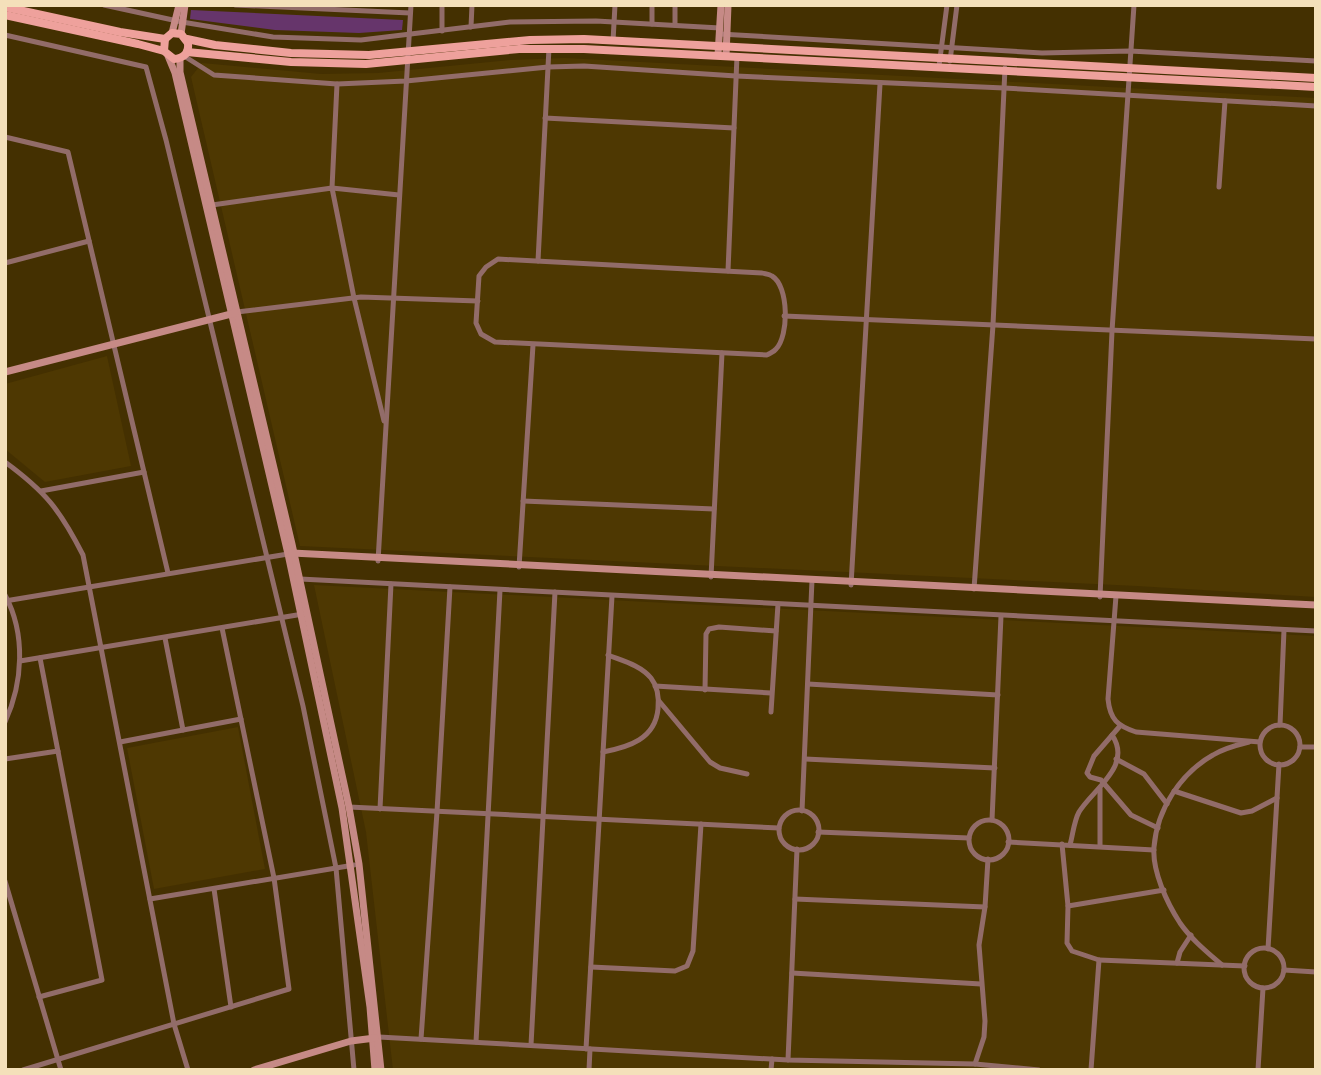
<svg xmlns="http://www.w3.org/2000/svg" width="1321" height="1075" font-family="'Public Sans',sans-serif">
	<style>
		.built { fill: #4e3802 }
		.green { fill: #66356b }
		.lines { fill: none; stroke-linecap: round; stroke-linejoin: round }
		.street { stroke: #926c69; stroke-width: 5 }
		.secondary { stroke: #c68a86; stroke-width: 7 }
		.primary { stroke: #eea19c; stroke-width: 8 }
	</style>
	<rect width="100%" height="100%" fill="#443001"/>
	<g class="built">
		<path d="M565,58L1316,98V597L1137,586L300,546L191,77L202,63L321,74L378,73L510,60Z"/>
		<path d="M107,356L131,466L45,482L5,449V384Z"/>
		<path d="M314,585L1316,636V1070H393L366,832Z"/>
		<path d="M238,727L265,869L154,889L127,748Z"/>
	</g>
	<path class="green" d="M191,10L403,20L402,30L359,33L275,30L190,19Z"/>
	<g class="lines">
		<g class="street">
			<path d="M104,5L182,22L273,37L361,40L510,22L596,21L720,28"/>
			<path d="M235,5L410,13"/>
			<path d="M652,5V24"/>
			<path d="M675,25V5"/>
			<path d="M471,27L472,5"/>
			<path d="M442,31V5"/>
			<path d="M720,34L1042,53L1130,51L1316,61"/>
			<path d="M5,35L146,67L166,140L303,706L336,868L354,1070"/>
			<path d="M613,41L615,5"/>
			<path d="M184,56L214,75L337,84L406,81L548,67L584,66L736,76L1004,88L1316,106"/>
			<path d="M950,61L957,5"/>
			<path d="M939,66L947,5"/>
			<path d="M337,84L332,188L399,195"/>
			<path d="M545,118L734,128"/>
			<path d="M5,137L68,152L168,573"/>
			<path d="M1219,187L1225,101"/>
			<path d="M212,205L332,188L354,298L384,421"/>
			<path d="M498,259L762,273C765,274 769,274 772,276C789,286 789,336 776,349C774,352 770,353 767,355L495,342L481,334L476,323L479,276L486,267Z"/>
			<path d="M538,261L549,48"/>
			<path d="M5,263L89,241"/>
			<path d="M728,271L737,56"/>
			<path d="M237,312L361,297L478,301"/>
			<path d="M784,316L1316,339"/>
			<path d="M5,462C46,492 60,510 83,555L174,1024L188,1070"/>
			<path d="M41,491L144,472"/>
			<path d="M523,501L714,509"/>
			<path d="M378,561L411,5"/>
			<path d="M519,567L533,345"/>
			<path d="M711,577L722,353"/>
			<path d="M300,579L1316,631"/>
			<path d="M851,585L880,84"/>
			<path d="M974,589L993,325L1005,68"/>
			<path d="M5,595C26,634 23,683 5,722"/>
			<path d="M1116,596L1108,699C1110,720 1118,726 1136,732L1260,742"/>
			<path d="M1100,597L1112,331L1134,5"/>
			<path d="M5,601L288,554"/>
			<path d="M165,638L183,730"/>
			<path d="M20,661L303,614"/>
			<path d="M808,684L998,695"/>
			<path d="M655,686L771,693"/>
			<path d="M705,690L706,634L709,629L719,627L776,631"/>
			<path d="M659,701L710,762L720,768L747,774"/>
			<path d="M771,712L778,604"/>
			<path d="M1280,725L1284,630"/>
			<circle cx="1280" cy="745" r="20"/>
			<path d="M1120,726L1094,756L1087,773L1090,777L1101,780L1131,815L1158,828"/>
			<path d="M120,742L241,719"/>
			<path d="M1300,747H1316"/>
			<path d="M603,752C629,747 655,739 658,709C659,699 658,687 651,678C640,665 623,661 608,655"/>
			<path d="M5,759L58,751"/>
			<path d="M805,759L995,768"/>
			<path d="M1116,759L1144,774L1167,804"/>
			<path d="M1174,791L1241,813L1252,811L1277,798"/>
			<path d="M349,807L779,828"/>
			<path d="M380,809L391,584"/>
			<circle cx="799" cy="830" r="20"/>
			<path d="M802,811L812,580"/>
			<path d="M992,820L1001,616"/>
			<circle cx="989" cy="840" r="20"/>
			<path d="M818,832L969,838"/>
			<path d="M1008,842L1154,850"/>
			<path d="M1062,844L1068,906L1067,943L1072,951L1099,960L1245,966"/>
			<path d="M1070,845C1073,834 1074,821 1079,812C1093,789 1133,766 1112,735"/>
			<path d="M1100,846V789"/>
			<path d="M5,881L61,1070"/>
			<path d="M214,889L231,1007"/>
			<path d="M150,899L354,865"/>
			<path d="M795,899L985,907"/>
			<path d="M1068,906L1164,890"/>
			<circle cx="1264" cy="968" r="20"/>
			<path d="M1268,949L1279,764"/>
			<path d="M1177,963L1180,952L1191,935"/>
			<path d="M1222,965C1207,952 1191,939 1180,923C1167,903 1152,871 1154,847C1157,809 1181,773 1213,755C1224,748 1237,745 1249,742"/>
			<path d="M591,967L675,971L687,966L693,951L701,824"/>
			<path d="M1284,970L1316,972"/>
			<path d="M792,973L981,984"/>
			<path d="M39,997L102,980L40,658"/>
			<path d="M379,1037L788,1060L975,1064L1039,1070"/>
			<path d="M421,1039L437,812L450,587"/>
			<path d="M476,1042L500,590"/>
			<path d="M531,1045L555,592"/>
			<path d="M586,1049L612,596"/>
			<path d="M788,1060L797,849"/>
			<path d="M975,1064L984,1037L985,1021L979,945L985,907L988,859"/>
			<path d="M23,1070L289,989L274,878L222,628"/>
			<path d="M589,1070L590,1049"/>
			<path d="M771,1070L772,1059"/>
			<path d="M1091,1070L1099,960"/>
			<path d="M1258,1070L1263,988"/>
		</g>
		<g class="secondary">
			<path d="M172,33L179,5"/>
			<path d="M181,34L185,5"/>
			<path d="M718,55L721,5"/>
			<path d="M168,56L175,73L288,554L342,808L370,1007L375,1070"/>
			<path d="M726,56L728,5"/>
			<path d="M180,58V72L292,544L349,807L359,864L381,1070"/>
			<path d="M5,372L235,313"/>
			<path d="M292,553L1316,605"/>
			<path d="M254,1070L351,1041L375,1038"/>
		</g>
		<g class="primary">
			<path d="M5,7L120,32L165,39"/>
			<path d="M5,15L138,44L164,51L174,59C184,58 189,53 188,43L181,34L172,33L165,39L164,51"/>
			<path d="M187,39L215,45L291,53L369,55L530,40L584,39L1316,78"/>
			<path d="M187,52L291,62L366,64L519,49H584L1316,87"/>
		</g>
	</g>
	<rect width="1321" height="1075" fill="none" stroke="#f4e0ba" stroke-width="14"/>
</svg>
